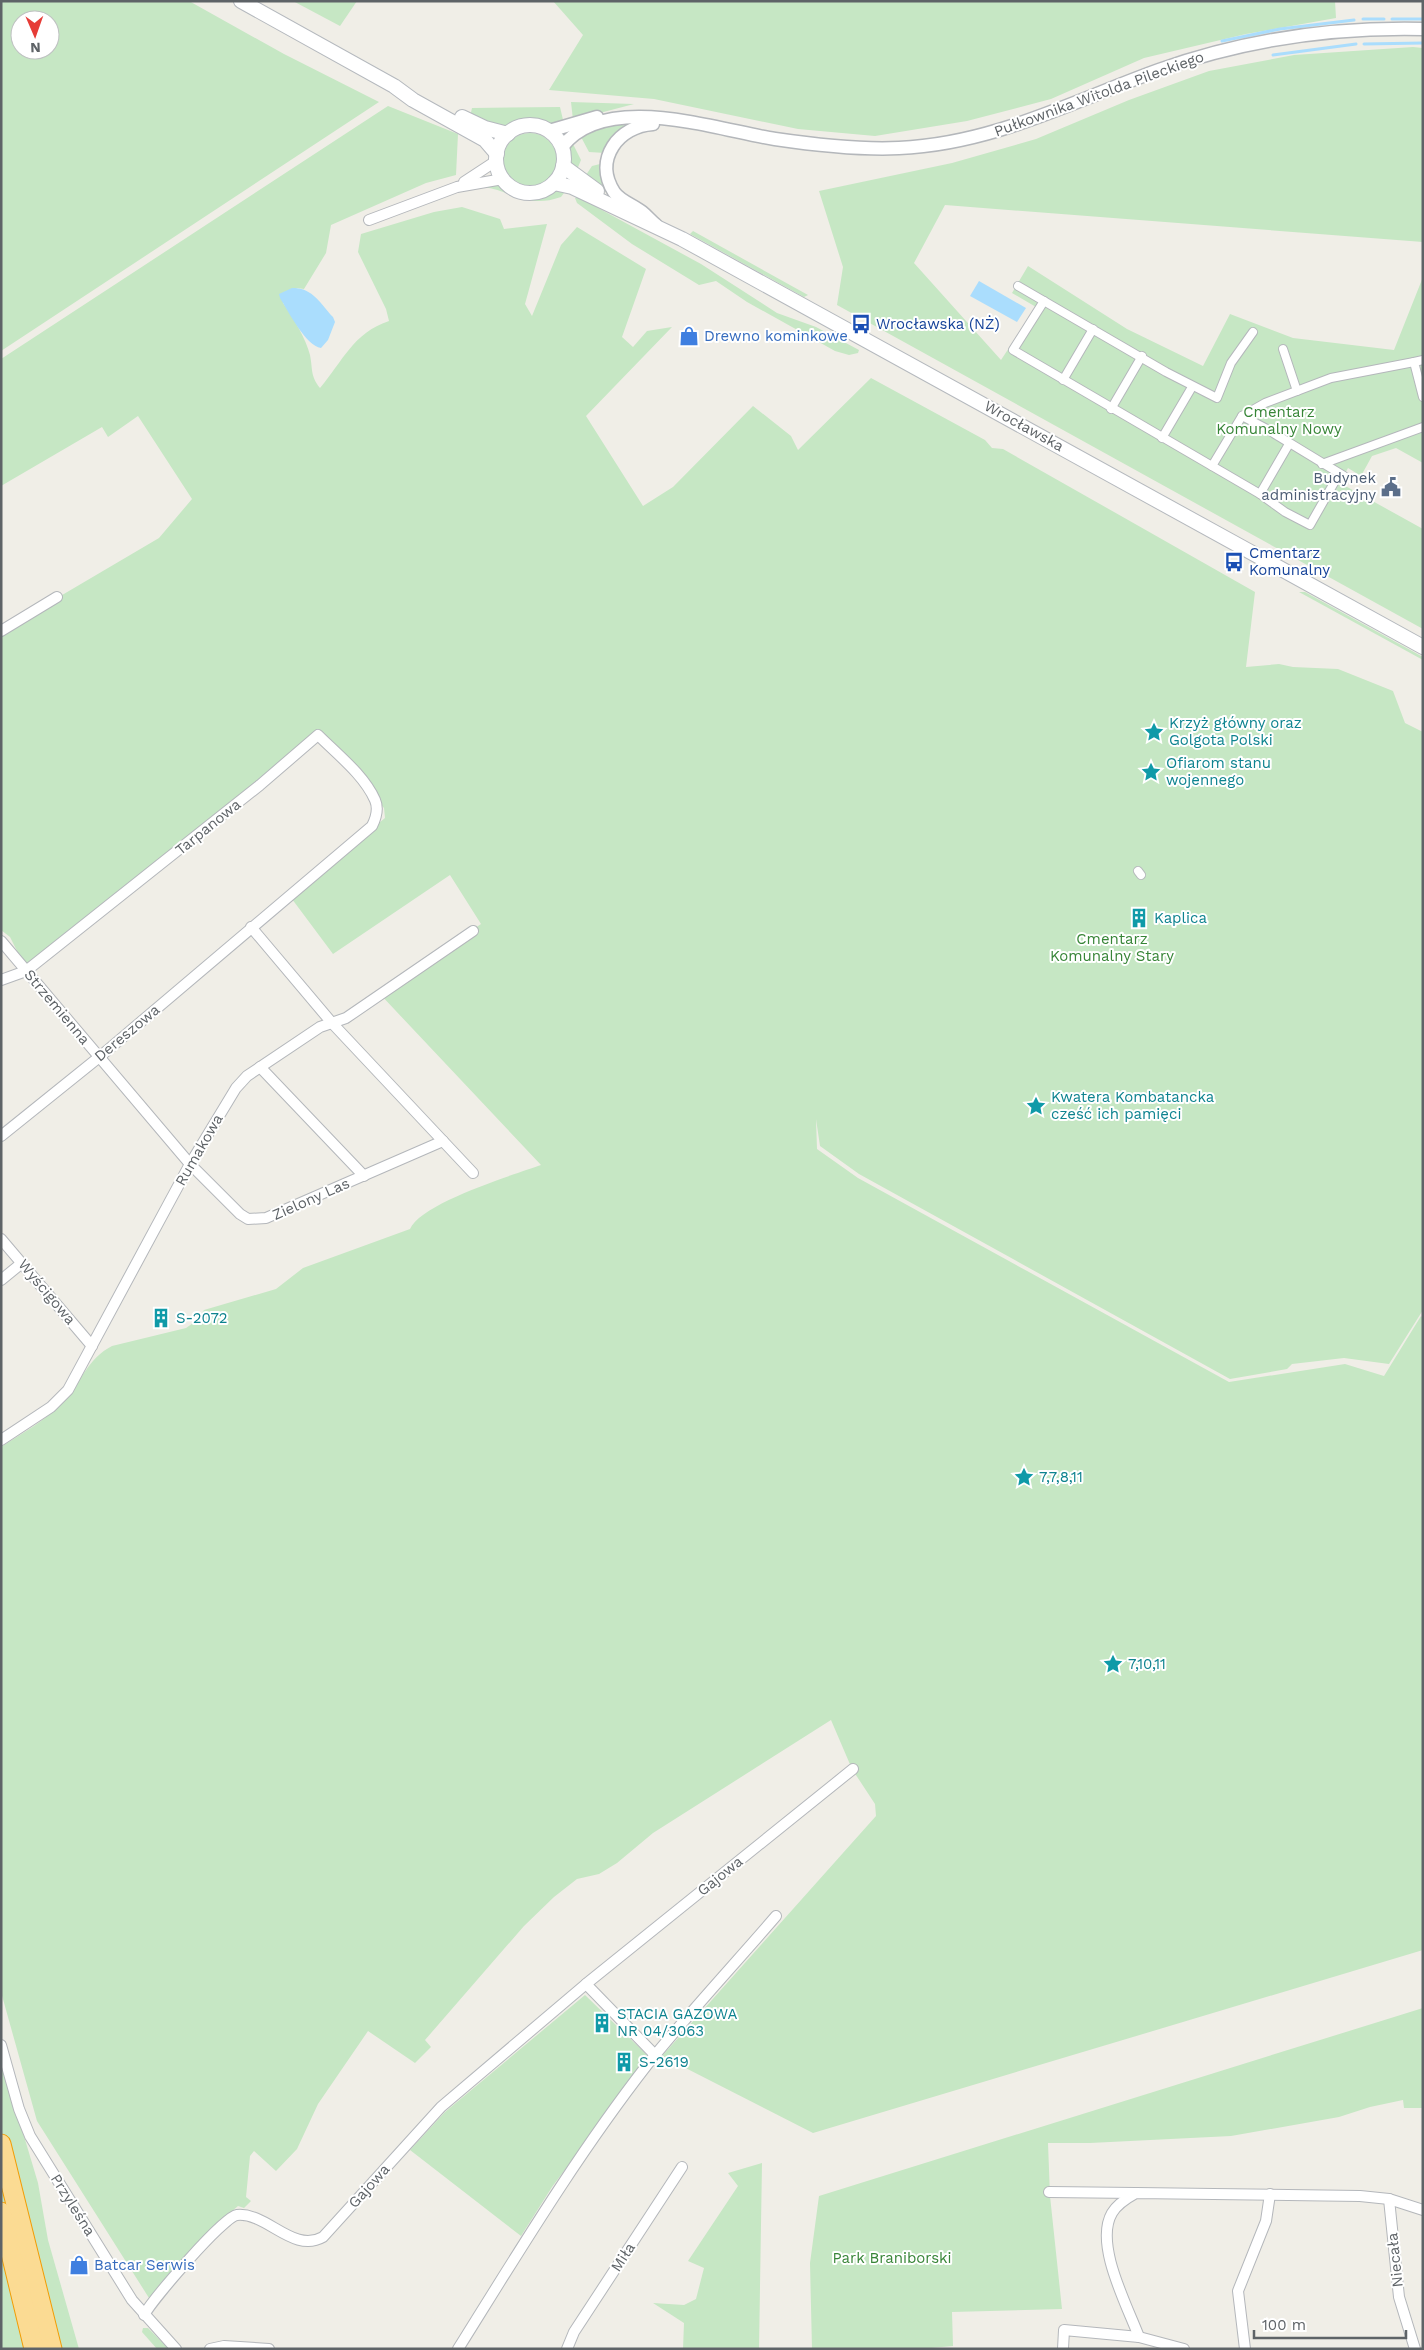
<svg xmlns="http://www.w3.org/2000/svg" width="1424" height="2350" font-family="'Work Sans',sans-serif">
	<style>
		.green { fill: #c6e7c4; fill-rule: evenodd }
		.water { fill: #aaddfd }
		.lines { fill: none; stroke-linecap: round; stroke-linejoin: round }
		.stream { stroke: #aaddfd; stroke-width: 3 }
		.pedestrian-casing { stroke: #b4b7bb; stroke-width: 10 }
		.minor-casing { stroke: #b4b7bb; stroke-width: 12 }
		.tertiary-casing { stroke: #b4b7bb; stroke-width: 15 }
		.secondary-casing { stroke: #b5b9be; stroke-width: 16 }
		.motorway-casing { stroke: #f29c05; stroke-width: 21 }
		.pedestrian { stroke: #fff; stroke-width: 8 }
		.minor { stroke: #fff; stroke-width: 10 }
		.tertiary { stroke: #fff; stroke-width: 12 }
		.secondary { stroke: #fff; stroke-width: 14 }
		.motorway { stroke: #fbdb93; stroke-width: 19 }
		.labels { text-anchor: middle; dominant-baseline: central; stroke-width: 4; stroke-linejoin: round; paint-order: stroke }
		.street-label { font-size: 15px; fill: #5e6367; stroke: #fff }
		.transit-label { font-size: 15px; fill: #164399; stroke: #fff; text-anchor: start }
		.shop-label { font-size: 15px; fill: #366cbe; stroke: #fff; text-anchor: start }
		.park-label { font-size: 15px; fill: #378537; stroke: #fff }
		.service-label { font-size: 15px; fill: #4e5e75; stroke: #fff; text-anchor: end }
		.culture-label { font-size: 15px; fill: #0d838f; stroke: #fff; text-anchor: start }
	</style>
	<rect width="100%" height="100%" fill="#f0eee7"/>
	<g class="green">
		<path d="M1,1H189L284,54L379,102L1,351ZM20,20H50V50H20Z"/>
		<path d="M293,1H357L340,26Z"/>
		<path d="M553,1H1335L1336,18L1246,34L1144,58L1051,99L967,121L875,136L798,129L654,99L549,90L583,35Z"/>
		<path d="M1413,47L1423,48V242L945,205L914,263L1001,360L1036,307L1012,293L1028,266L1127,329L1203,366L1230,314L1293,338L1394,350L1423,277V463L1396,448L1372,456L1361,476L1348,468L1340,483L1423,529V629L837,305L843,267L819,191L952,163L1036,139L1129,100L1209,71L1294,55Z"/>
		<path d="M571,102L634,104L573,120Z"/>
		<path d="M388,106L458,134L456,175L426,183L331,225L326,253L304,289L297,288L283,303C293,317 306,339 310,355C313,370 310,375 320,388C343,361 353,333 389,321L386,309L358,252L361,234L434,212L462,207L500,219L504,229L547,224L525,304L532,316L561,245L577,227L646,269L622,337L633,347L647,331L672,327L586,416L643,506L673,487L753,406L791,436L798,450L871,378L985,440L992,448L1003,449L1255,592L1246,667L1279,664L1293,667L1338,669L1393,691L1405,723L1423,732V1310L1389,1364L1344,1358L1292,1364L1287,1369L1230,1379L859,1174L820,1146L816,1119L817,1149L858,1178L1229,1382L1345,1364L1384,1376L1421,1316L1423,1318V1950L813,2133L662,2056L876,1816L875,1804L852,1769L831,1720L653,1833L617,1863L599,1874L577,1879L554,1897L524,1926L425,2040L431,2047L415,2063L368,2031L318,2104L297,2149L276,2171L254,2151L250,2156L246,2197L251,2201L244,2208L238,2206L217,2224L149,2298L37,2121L1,1992V1447C23,1433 46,1420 64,1401C81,1382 88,1358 112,1346L186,1328L196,1321L204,1310L276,1289L303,1268L410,1229C421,1203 513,1175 541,1165L379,993L481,924L450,875L333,954L289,895L385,818L384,808L318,736L25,967L10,937L1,930V631L159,538L192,499L138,416L108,437L102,427L1,486V359Z"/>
		<path d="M560,107L564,124L552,126L525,122L504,129L470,117L472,108Z"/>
		<path d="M611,123H631L613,138L605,153L589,152L580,135Z"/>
		<circle cx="530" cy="160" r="27"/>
		<path d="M572,142L581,160L576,172L568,158Z"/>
		<path d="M604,163L608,193L584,178L592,166Z"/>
		<path d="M497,184C505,187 511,193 519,196C536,201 550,190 567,189L561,197C527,209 513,191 483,187Z"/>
		<path d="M578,197L701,264L777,313L816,327L859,350L858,353L849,355L835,351L747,302L716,281L699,285L632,244L577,203L575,198Z"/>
		<path d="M693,231L808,295L804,297L690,234Z"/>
		<path d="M1299,592H1305L1423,657V660Z"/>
		<path d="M585,1995L649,2057L552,2187L521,2236L410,2150L445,2112Z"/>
		<path d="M1423,2008V2108H1404L1403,2100L1370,2107L1339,2117L1231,2136L1090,2143H1048L1050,2196L1062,2309L952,2312L953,2346L921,2349H812L810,2263L819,2196Z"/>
		<path d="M1,2059L38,2183L48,2240L79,2349H1Z"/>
		<path d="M762,2163L759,2349H683L684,2323L653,2303L684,2305L696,2299L704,2268L688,2261L738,2186L728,2173Z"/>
		<path d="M143,2328H148L169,2349H157L142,2332Z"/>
	</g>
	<g class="water">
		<path d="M979,281L1026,308L1017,322L970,296Z"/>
		<path d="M292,288C312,287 321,304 333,317L335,322L328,340L321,348C306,346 288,311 280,298L279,294Z"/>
	</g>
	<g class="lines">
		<g class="stream">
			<path d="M1363,19H1384"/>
			<path d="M1392,19H1423"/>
			<path d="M1222,41L1280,29L1354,20"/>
			<path d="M1364,44L1423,43"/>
			<path d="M1273,55L1356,44"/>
		</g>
		<defs>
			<g id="pedestrian">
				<path d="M1018,286L1166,372L1217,398L1231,363L1253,332"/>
				<path d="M1044,301L1013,350L1260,494L1285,512L1310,525L1339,474"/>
				<path d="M1283,349L1297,391"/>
				<path d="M1423,360L1414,362L1423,397"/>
				<path d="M1063,380L1093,329"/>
				<path d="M1111,409L1142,356"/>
				<path d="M1242,416L1265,428L1344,476"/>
				<path d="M1162,438L1192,387"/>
				<path d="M1322,464L1423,427"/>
				<path d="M1212,466L1242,416L1265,403L1331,378L1414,362"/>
				<path d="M1260,494L1289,444"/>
				<path d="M1138,871L1141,875"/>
			</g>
			<g id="minor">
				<path d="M464,182L496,161"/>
				<path d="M369,220L457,187L503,179"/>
				<path d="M1,631L57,597"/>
				<path d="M251,927L332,1023L473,1173"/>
				<path d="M1,941L190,1164L240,1214L248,1219L266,1218L443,1141"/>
				<path d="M1,980L26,971L260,785L318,735C337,754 364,775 375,800C379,809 376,818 372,826L103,1054L1,1136"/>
				<path d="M260,1067L364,1176"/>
				<path d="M1,1239L92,1346"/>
				<path d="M1,1280L22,1263"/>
				<path d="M1,1440L51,1407L68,1390L190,1164L236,1088L247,1076L320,1027L346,1018L473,931"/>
				<path d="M586,1984L656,2056"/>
				<path d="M1,2045L19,2109L30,2136L132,2300L176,2349"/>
				<path d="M1049,2192L1135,2193"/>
				<path d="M1389,2199L1399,2297L1415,2349"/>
				<path d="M144,2315C153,2299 223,2217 237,2215C267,2212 293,2254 323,2237L441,2107L586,1984L853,1769"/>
				<path d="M1139,2337C1127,2305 1094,2244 1112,2213C1117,2204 1127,2198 1136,2193L1360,2196L1389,2199L1423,2210"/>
				<path d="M210,2349L224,2346L269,2349"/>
				<path d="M458,2349C518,2253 577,2155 647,2065C688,2014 733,1966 776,1916"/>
				<path d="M567,2349L574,2332L682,2167"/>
				<path d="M1063,2349L1064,2330L1139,2337L1184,2349"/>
				<path d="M1245,2349L1238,2291L1266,2221L1270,2194"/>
			</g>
			<g id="tertiary">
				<path d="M653,124C619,126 593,159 614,192C620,201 633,205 642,212C647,216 651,221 656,225"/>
				<path d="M549,131L597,117"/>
				<path d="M562,147C605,90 717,130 775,139C816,145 858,150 899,148C993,144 1073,101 1159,70C1243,40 1334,27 1423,29"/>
			</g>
			<g id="secondary">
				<path d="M241,1L394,86L413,100L485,140L497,154"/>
				<path d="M462,117L485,128L508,134"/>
				<circle cx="530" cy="159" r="34"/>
				<path d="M563,166L597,191"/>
				<path d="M554,183L572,187L682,239L1423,647"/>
			</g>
			<g id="motorway">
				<path d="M1,2144L52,2349"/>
				<path d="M1,2212L34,2349"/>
			</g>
		</defs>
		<use href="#pedestrian" class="pedestrian-casing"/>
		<use href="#minor" class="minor-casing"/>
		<use href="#tertiary" class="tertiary-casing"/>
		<use href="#secondary" class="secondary-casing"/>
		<use href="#motorway" class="motorway-casing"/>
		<use href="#pedestrian" class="pedestrian"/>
		<use href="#minor" class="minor"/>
		<use href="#tertiary" class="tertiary"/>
		<use href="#secondary" class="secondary"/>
		<use href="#motorway" class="motorway"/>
	</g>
	<defs>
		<symbol id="bus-bare" viewBox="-9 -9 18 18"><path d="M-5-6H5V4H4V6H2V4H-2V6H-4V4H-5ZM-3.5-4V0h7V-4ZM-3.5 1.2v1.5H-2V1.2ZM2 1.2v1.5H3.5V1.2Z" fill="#1a4fb4" stroke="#fff" stroke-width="2.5" paint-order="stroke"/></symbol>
		<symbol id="shop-bare" viewBox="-9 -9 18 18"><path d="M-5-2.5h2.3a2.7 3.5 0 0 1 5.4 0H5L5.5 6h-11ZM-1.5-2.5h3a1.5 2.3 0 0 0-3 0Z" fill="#3f7fe0" stroke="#fff" stroke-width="2.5" paint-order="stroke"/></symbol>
		<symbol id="civic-bare" viewBox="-9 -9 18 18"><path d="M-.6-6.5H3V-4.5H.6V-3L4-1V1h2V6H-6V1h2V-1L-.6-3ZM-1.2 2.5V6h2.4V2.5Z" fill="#5c6f8a" stroke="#fff" stroke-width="2.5" paint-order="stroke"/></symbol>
		<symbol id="sight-bare" viewBox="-9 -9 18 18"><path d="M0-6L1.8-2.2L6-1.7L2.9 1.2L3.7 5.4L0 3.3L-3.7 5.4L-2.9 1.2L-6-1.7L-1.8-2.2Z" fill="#0f9aa8" stroke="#fff" stroke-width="2.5" paint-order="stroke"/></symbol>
		<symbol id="building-bare" viewBox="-9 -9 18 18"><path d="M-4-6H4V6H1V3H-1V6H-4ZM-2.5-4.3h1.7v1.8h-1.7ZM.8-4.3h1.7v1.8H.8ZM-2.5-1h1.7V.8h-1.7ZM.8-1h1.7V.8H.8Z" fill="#0f9aa8" stroke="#fff" stroke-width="2.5" paint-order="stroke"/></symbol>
	</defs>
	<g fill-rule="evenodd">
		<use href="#bus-bare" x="847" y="310" width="28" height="28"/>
		<use href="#shop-bare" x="675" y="322" width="28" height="28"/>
		<use href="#civic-bare" x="1377" y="473" width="28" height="28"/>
		<use href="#bus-bare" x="1220" y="548" width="28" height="28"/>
		<use href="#sight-bare" x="1140" y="718" width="28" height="28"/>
		<use href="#sight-bare" x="1137" y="758" width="28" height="28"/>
		<use href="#building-bare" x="1125" y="904" width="28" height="28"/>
		<use href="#sight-bare" x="1022" y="1092" width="28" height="28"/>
		<use href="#building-bare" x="147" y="1304" width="28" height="28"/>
		<use href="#sight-bare" x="1010" y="1463" width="28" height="28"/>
		<use href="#sight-bare" x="1099" y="1650" width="28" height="28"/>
		<use href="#building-bare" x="588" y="2009" width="28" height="28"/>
		<use href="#building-bare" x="610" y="2048" width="28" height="28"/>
		<use href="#shop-bare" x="65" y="2251" width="28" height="28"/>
	</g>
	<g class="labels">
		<g class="street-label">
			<text transform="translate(1099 94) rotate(-20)">Pułkownika Witolda Pileckiego</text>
			<text transform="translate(1024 426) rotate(29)">Wrocławska</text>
			<text transform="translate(208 827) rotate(-39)">Tarpanowa</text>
			<text transform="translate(57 1007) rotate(50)">Strzemienna</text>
			<text transform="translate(127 1033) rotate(-40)">Dereszowa</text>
			<text transform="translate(199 1150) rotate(-60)">Rumakowa</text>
			<text transform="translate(311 1199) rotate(-24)">Zielony Las</text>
			<text transform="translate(47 1292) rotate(50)">Wyścigowa</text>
			<text transform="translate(720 1876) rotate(-39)">Gajowa</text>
			<text transform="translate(369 2186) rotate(-48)">Gajowa</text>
			<text transform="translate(73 2205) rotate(58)">Przyleśna</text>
			<text transform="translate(623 2257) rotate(-57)">Miła</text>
			<text transform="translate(1395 2260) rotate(-96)">Niecała</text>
		</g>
		<g class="transit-label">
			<text x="876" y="324">Wrocławska (NŻ)</text>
			<text x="1249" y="553">Cmentarz<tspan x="1249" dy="17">Komunalny</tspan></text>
		</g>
		<g class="shop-label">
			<text x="704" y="336">Drewno kominkowe</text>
			<text x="94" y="2265">Batcar Serwis</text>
		</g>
		<g class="park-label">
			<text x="1279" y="412">Cmentarz<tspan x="1279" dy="17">Komunalny Nowy</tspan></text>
			<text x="1112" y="939">Cmentarz<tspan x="1112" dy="17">Komunalny Stary</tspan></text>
			<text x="892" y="2258">Park Braniborski</text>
		</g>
		<g class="service-label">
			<text x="1376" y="478">Budynek<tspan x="1376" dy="17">administracyjny</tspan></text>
		</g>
		<g class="culture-label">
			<text x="1169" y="723">Krzyż główny oraz<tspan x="1169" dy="17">Golgota Polski</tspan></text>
			<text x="1166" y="763">Ofiarom stanu<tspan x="1166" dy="17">wojennego</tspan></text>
			<text x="1154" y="918">Kaplica</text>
			<text x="1051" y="1097">Kwatera Kombatancka<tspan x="1051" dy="17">cześć ich pamięci</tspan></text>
			<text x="176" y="1318">S-2072</text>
			<text x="1039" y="1477">7,7,8,11</text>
			<text x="1128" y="1664">7,10,11</text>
			<text x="617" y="2014">STACIA GAZOWA<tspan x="617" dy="17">NR 04/3063</tspan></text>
			<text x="639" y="2062">S-2619</text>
		</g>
	</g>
	<rect width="1424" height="2350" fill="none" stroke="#5e6367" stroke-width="5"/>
	<g transform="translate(35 35) rotate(178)"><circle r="24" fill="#ffffff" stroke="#bfc1c2"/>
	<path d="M0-4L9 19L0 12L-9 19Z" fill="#e63c37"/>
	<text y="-8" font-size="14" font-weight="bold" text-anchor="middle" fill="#5e6367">N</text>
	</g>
	<path d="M1254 2330v8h152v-8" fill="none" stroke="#5e6367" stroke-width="2.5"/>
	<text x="1262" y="2330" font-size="15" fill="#5e6367" stroke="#ffffff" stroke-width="4" paint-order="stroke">100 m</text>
</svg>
